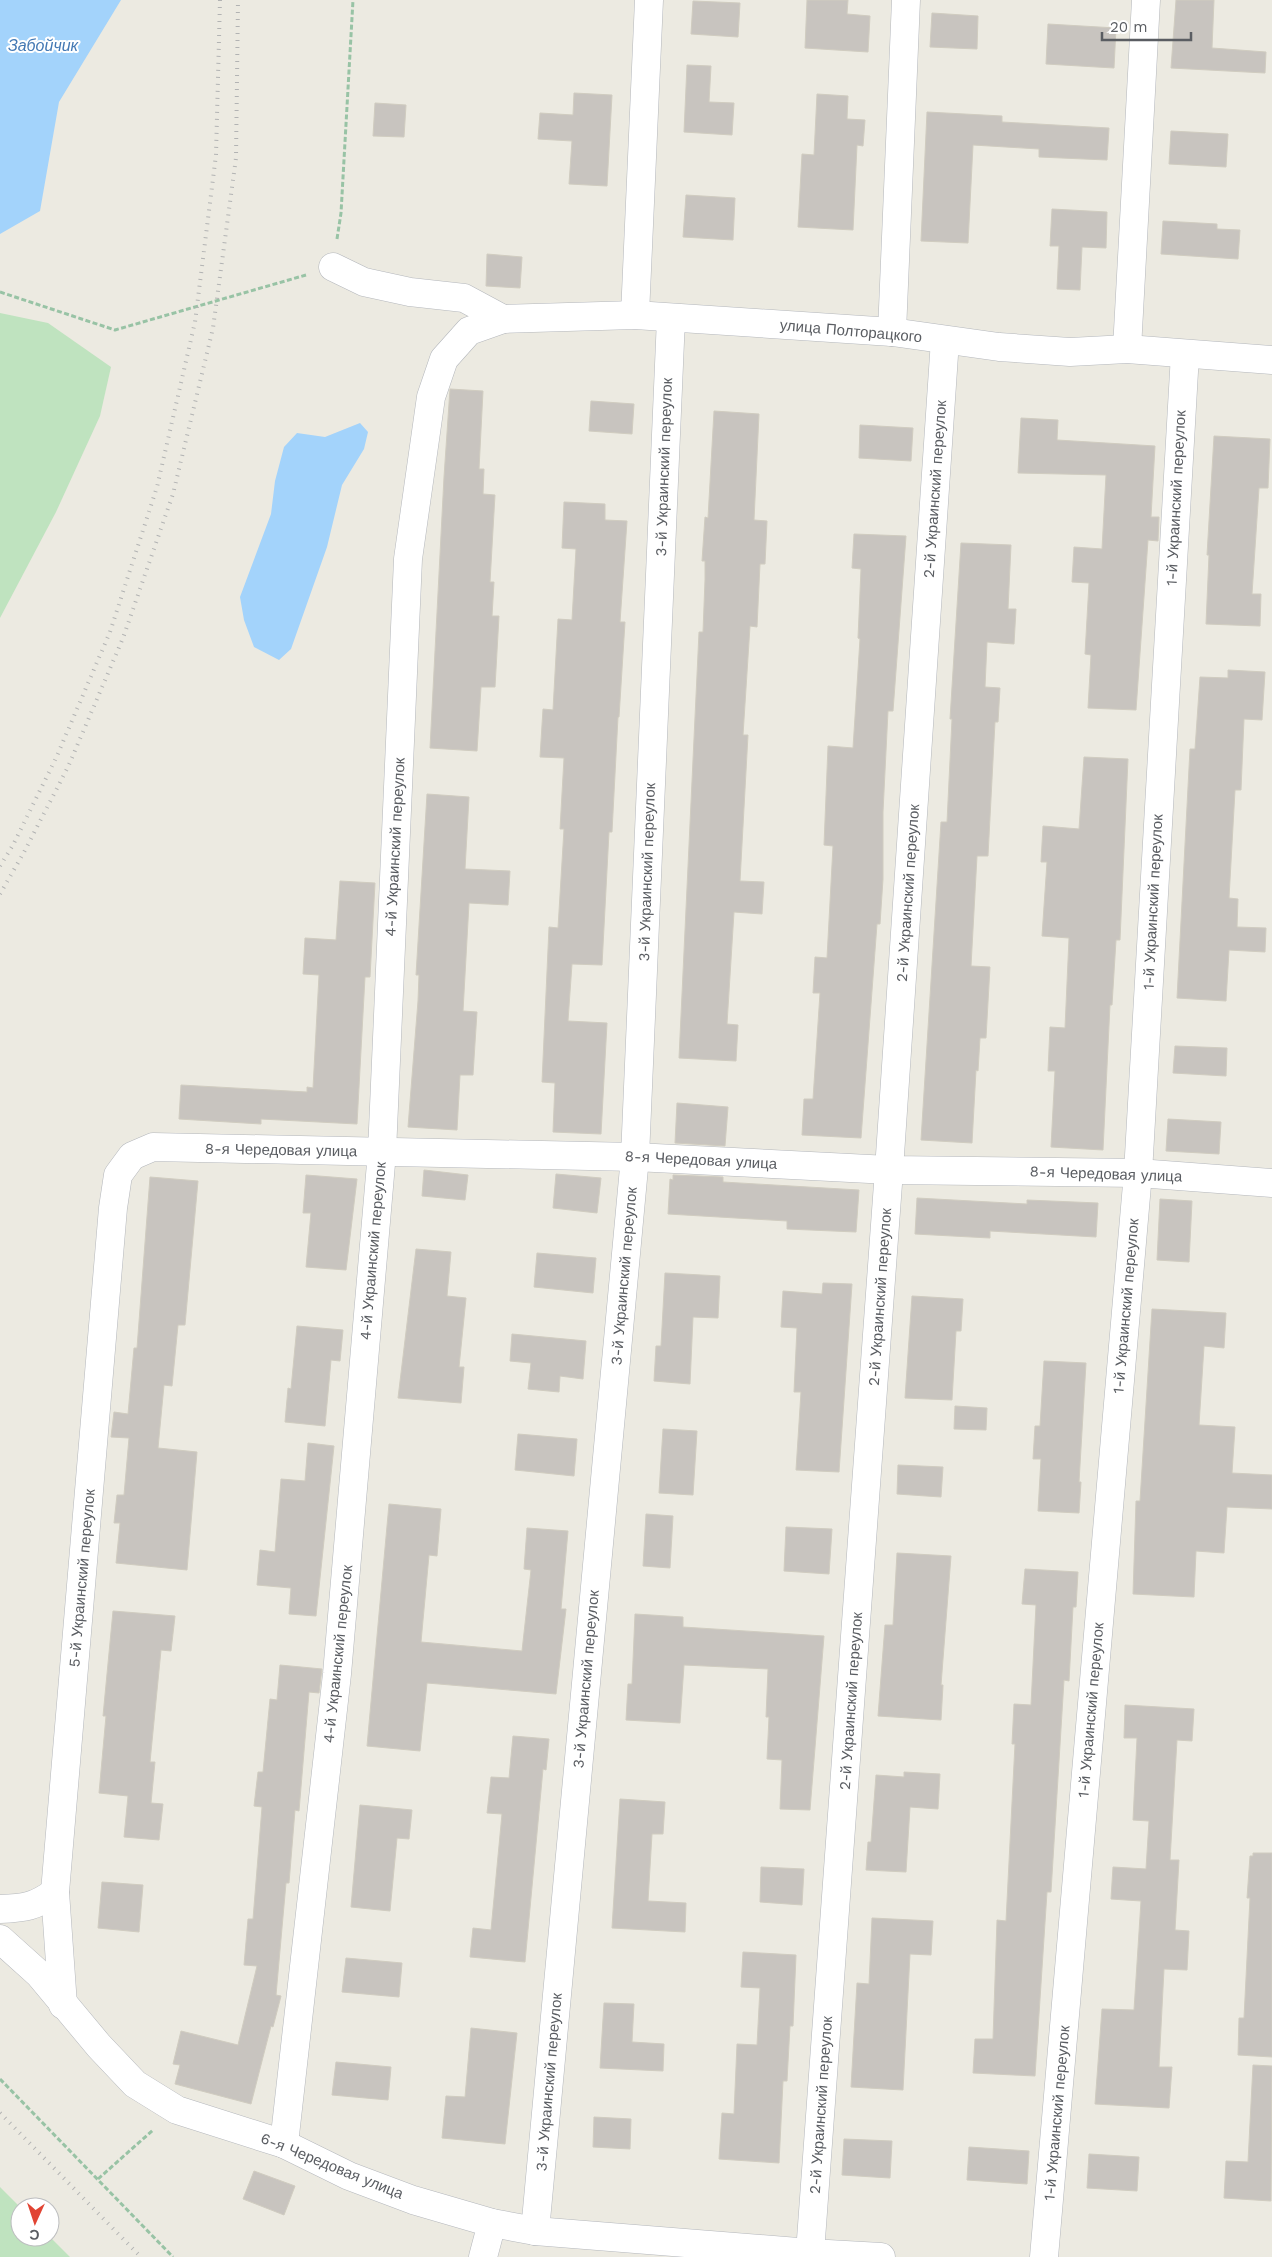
<svg xmlns="http://www.w3.org/2000/svg" width="1272" height="2257" font-family="'Work Sans',sans-serif">
	<style>
		.green { fill: #bfe3bf }
		.water { fill: #a3d3fb }
		.building { fill: #c8c4bf; stroke: #d0ccc0 }
		.lines { fill: none; stroke-linecap: round; stroke-linejoin: round }
		.minor-casing { stroke: #b4b7bc; stroke-width: 29 }
		.path { stroke: #98c3a5; stroke-width: 3; stroke-dasharray: 5 2.5; stroke-linecap: butt }
		.minor { stroke: #fff; stroke-width: 28 }
		.rail { stroke: #b2b3b3; stroke-width: 4; stroke-dasharray: 1 6; stroke-linecap: butt }
		.labels { text-anchor: middle; dominant-baseline: central; stroke-width: 4; stroke-linejoin: round; paint-order: stroke }
		.street-label { font-size: 15px; fill: #5a5d62; stroke: #fff }
		.water-label { font-size: 16px; font-style: italic; fill: #4479b4; stroke: #fff }
	</style>
	<rect width="100%" height="100%" fill="#eceae1"/>
	<g class="green">
		<path d="M0,313L48,323L111,367L100,416L56,512L0,618Z"/>
		<path d="M0,2187L20,2207V2237H50L70,2257H0Z"/>
	</g>
	<g class="water">
		<path d="M0,0H121L59,102L40,211L0,234Z"/>
		<path d="M360,423L368,432L364,449L342,485L327,547L291,649L279,660L254,647L244,620L240,597L271,514L275,481L284,447L297,433L325,437Z"/>
	</g>
	<g class="building">
		<path d="M807,0H848L847,14L870,16L868,52L805,48Z"/>
		<path d="M1176,0H1214L1212,48L1266,52L1265,73L1171,68Z"/>
		<path d="M693,1L740,3L738,37L691,34Z"/>
		<path d="M932,13L978,16L977,49L930,47Z"/>
		<path d="M1048,24L1116,28L1114,68L1046,64Z"/>
		<path d="M687,65L711,66L709,102L734,103L732,135L684,132Z"/>
		<path d="M574,93L612,95L607,186L569,184L572,141L538,139L540,113L573,115Z"/>
		<path d="M817,94L848,96L847,119L865,120L863,146L857,145L853,230L798,227L802,154L814,155Z"/>
		<path d="M375,103L406,105L404,137L373,136Z"/>
		<path d="M927,112L1002,116V122L1109,128L1107,160L1039,157V149L973,145L968,243L921,241Z"/>
		<path d="M1171,131L1228,134L1226,167L1169,164Z"/>
		<path d="M686,195L735,198L733,240L683,237Z"/>
		<path d="M1052,209L1107,212L1106,248L1082,247L1080,290L1057,289L1059,246H1050Z"/>
		<path d="M1163,221L1217,224V229L1240,230L1238,259L1161,254Z"/>
		<path d="M487,254L522,257L520,288L486,286Z"/>
		<path d="M450,389L483,391L479,469H484L483,494L495,495L490,582H494L492,616H499L495,687H481L477,751L430,748L444,477Z"/>
		<path d="M591,401L634,404L632,434L589,431Z"/>
		<path d="M714,411L759,414L754,520L767,521L765,564H760L757,627L750,626L743,735H748L740,881L764,882L762,914L734,912L727,1024L738,1025L736,1061L679,1058L699,632H703L705,580V561H702L705,517L708,518Z"/>
		<path d="M1021,418L1058,420L1057,440L1155,446L1151,517H1159L1158,541L1148,540L1136,710L1088,708L1091,655L1085,654L1089,583L1072,582L1074,547L1102,549L1106,475L1018,473Z"/>
		<path d="M860,425L913,428L911,461L859,458Z"/>
		<path d="M1214,436L1270,439L1268,488H1259L1252,594H1261L1260,626L1206,624L1209,555H1207Z"/>
		<path d="M564,502L605,504V520L627,521L620,622H625L619,717H618L612,832H609L602,965L572,964L568,1021L607,1023L601,1134L553,1132L555,1083L542,1082L549,927L558,928L564,829H560L564,758L540,757L543,709L553,710L558,619L572,620L576,549L562,548Z"/>
		<path d="M854,534L906,536L893,711H888L883,812V879L880,924H877L861,1138L802,1135L804,1099H813L820,993H813L815,957L827,958L833,846L824,845L828,746L853,748L860,639L858,638L861,569L852,568Z"/>
		<path d="M961,543L1011,545L1008,609H1016L1014,644L987,642L985,687L1000,688L998,722H995L988,856H977L971,966L990,967L986,1038H980L978,1071L976,1070L972,1143L921,1140L941,822H947L952,719H950Z"/>
		<path d="M1228,670L1265,672L1262,720L1244,719L1241,790H1235L1229,898L1238,899L1237,927L1266,928L1265,952L1229,950L1226,1001L1177,998L1190,749H1195L1200,677L1228,678Z"/>
		<path d="M1084,757L1128,759L1120,940H1116L1112,1005H1110L1103,1150L1051,1147L1055,1071H1048L1050,1027L1065,1028L1069,938L1042,936L1047,862H1041L1043,826L1079,829Z"/>
		<path d="M427,794L469,797L465,869L510,871L508,905L469,903L463,1011L477,1012L473,1075H460L457,1130L408,1127L418,1001L419,975H416Z"/>
		<path d="M340,881L375,883L370,977H365L357,1124L261,1119V1124L179,1119L181,1085L307,1092V1087L313,1088L319,975L303,974L305,938L336,940Z"/>
		<path d="M1175,1046L1227,1048L1226,1076L1173,1073Z"/>
		<path d="M677,1103L728,1107L725,1146L675,1143Z"/>
		<path d="M1168,1119L1221,1122L1219,1154L1166,1151Z"/>
		<path d="M424,1170L468,1175L465,1200L422,1196Z"/>
		<path d="M556,1174L601,1178L597,1213L553,1208Z"/>
		<path d="M306,1175L357,1179L346,1270L306,1267L311,1213H303Z"/>
		<path d="M673,1175L723,1177V1182L859,1190L856,1232L787,1229V1221L668,1214L670,1179L673,1180Z"/>
		<path d="M150,1177L198,1181L185,1325H178L172,1386L164,1385L158,1448L197,1452L187,1570L116,1563L120,1523H114L117,1495H124L129,1438L111,1437L114,1412L128,1414L134,1348H137Z"/>
		<path d="M917,1198L1027,1204V1200L1098,1203L1096,1237L990,1231V1238L915,1234Z"/>
		<path d="M1160,1199L1192,1201L1189,1262L1157,1260Z"/>
		<path d="M416,1249L451,1252L447,1296L466,1298L459,1367H464L461,1403L398,1398Z"/>
		<path d="M537,1253L596,1258L593,1293L534,1287Z"/>
		<path d="M665,1273L720,1276L718,1318L693,1317L690,1384L654,1381L656,1346H661Z"/>
		<path d="M823,1283L852,1284L839,1472L796,1470L801,1392H794L797,1328L781,1327L783,1291L822,1294Z"/>
		<path d="M912,1296L963,1299L961,1331H956L952,1400L905,1398Z"/>
		<path d="M1152,1309L1226,1313L1224,1348L1204,1346L1199,1425L1235,1427L1232,1473L1272,1475V1509L1227,1507L1224,1553L1196,1551L1194,1597L1133,1594L1136,1501H1140Z"/>
		<path d="M297,1326L343,1330L340,1361L331,1360L325,1426L285,1422L288,1388L291,1389Z"/>
		<path d="M512,1334L586,1341L583,1379L560,1376L559,1392L528,1389L531,1363L510,1361Z"/>
		<path d="M1044,1361L1086,1363L1079,1482H1081L1079,1513L1038,1511L1041,1459H1033L1035,1426H1040Z"/>
		<path d="M955,1406L987,1408L986,1430L954,1429Z"/>
		<path d="M663,1429L697,1431L693,1495L659,1493Z"/>
		<path d="M518,1434L577,1439L574,1476L515,1470Z"/>
		<path d="M308,1443L334,1446L316,1616L289,1614L291,1588L257,1585L260,1550L275,1552L281,1479L305,1481Z"/>
		<path d="M898,1465L943,1467L941,1497L897,1494Z"/>
		<path d="M389,1504L441,1509L437,1556L429,1555L421,1642L522,1651L531,1570L524,1569L527,1528L568,1531L561,1609H566L556,1694L427,1683L420,1751L367,1746Z"/>
		<path d="M646,1514L673,1516L670,1568L643,1566Z"/>
		<path d="M786,1527L832,1529L829,1574L784,1571Z"/>
		<path d="M897,1553L951,1556L941,1685H943L941,1720L878,1716L885,1625H893Z"/>
		<path d="M1025,1569L1078,1572L1076,1607H1073L1069,1681L1064,1680L1051,1892H1047L1035,2076L973,2073L975,2039H993L997,1920L1006,1921L1015,1744H1012L1014,1704L1031,1705L1036,1605L1022,1604Z"/>
		<path d="M113,1611L175,1616L171,1651L161,1650L150,1762H155L151,1803L163,1804L159,1840L124,1837L128,1796L99,1793L106,1716H103Z"/>
		<path d="M635,1614L683,1617V1627L824,1636L810,1810L780,1809L782,1760L767,1759L769,1717H766L768,1669L684,1665L680,1723L626,1720L628,1684H632Z"/>
		<path d="M280,1665L322,1669L319,1693L309,1692L299,1811L295,1810L289,1883H286L276,1995L281,1996L273,2027L271,2026L251,2104L175,2084L180,2065L173,2064L181,2031L238,2045L257,1966L244,1965L248,1919H253L262,1807L254,1806L258,1772H263L270,1699L277,1700Z"/>
		<path d="M1125,1705L1194,1709L1192,1741L1177,1740L1170,1860H1179L1175,1930L1189,1931L1187,1970L1164,1969L1159,2067H1172L1169,2108L1095,2104L1102,2009L1134,2010L1141,1901L1111,1899L1113,1867L1146,1869L1149,1821L1133,1820L1137,1738H1124Z"/>
		<path d="M513,1736L549,1739L546,1770L543,1769L525,1962L470,1957L473,1928L491,1930L502,1814L487,1813L491,1777L509,1778Z"/>
		<path d="M904,1772L940,1774L938,1809L910,1807L906,1872L866,1870L868,1842H871L876,1775L904,1777Z"/>
		<path d="M620,1799L665,1802L663,1834H652L648,1901L686,1903L685,1932L612,1928Z"/>
		<path d="M360,1805L412,1810L409,1839L397,1838L390,1911L351,1907Z"/>
		<path d="M1253,1853H1272V2057L1238,2055L1239,2018H1244L1250,1898H1247L1250,1856H1253Z"/>
		<path d="M761,1867L804,1869L802,1905L760,1902Z"/>
		<path d="M102,1882L143,1885L139,1932L98,1928Z"/>
		<path d="M872,1918L933,1921L931,1955L910,1954L903,2090L851,2087L857,1983L869,1984Z"/>
		<path d="M743,1952L796,1955L793,2026H790L787,2081H783L779,2163L719,2159L722,2113L734,2114L737,2044L757,2045L760,1988L741,1987Z"/>
		<path d="M346,1958L402,1963L399,1997L342,1992Z"/>
		<path d="M604,2003L634,2004L632,2042L664,2044L663,2071L600,2068Z"/>
		<path d="M471,2028L517,2033L505,2144L442,2138L446,2096L465,2097Z"/>
		<path d="M336,2062L391,2067L388,2100L332,2095Z"/>
		<path d="M1253,2065L1272,2066L1271,2201L1224,2198L1226,2161L1248,2162Z"/>
		<path d="M594,2117L631,2119L630,2149L593,2147Z"/>
		<path d="M844,2139L892,2141L890,2178L842,2175Z"/>
		<path d="M969,2147L1029,2151L1027,2184L967,2180Z"/>
		<path d="M1089,2154L1139,2157L1137,2191L1087,2188Z"/>
		<path d="M254,2171L295,2186L284,2215L243,2199Z"/>
	</g>
	<g class="lines">
		<defs>
			<g id="minor">
				<path d="M333,267L364,282L410,292L464,298L503,319"/>
				<path d="M635,315L649,0"/>
				<path d="M892,332L906,0"/>
				<path d="M1127,349L1146,0"/>
				<path d="M0,1909C24,1908 35,1907 55,1892"/>
				<path d="M0,1939L39,1974L99,2046L135,2084L177,2110L284,2144L349,2176L413,2200L492,2223L535,2231L810,2253L881,2257"/>
				<path d="M63,2005L55,1892L113,1208L118,1175L132,1156L153,1147L635,1157L889,1170L1138,1173L1272,1183"/>
				<path d="M284,2144L337,1674L382,1152L408,559L431,397L444,359L469,331L503,319L635,315L892,332L999,347L1070,352L1127,349L1272,360"/>
				<path d="M535,2231L635,1157L671,318"/>
				<path d="M810,2253L889,1170L945,340"/>
				<path d="M483,2257L492,2223"/>
				<path d="M1044,2257L1138,1173L1185,354"/>
			</g>
		</defs>
		<use href="#minor" class="minor-casing"/>
		<g class="path">
			<path d="M337,239L341,213L353,0"/>
			<path d="M0,292L115,330L306,275"/>
			<path d="M0,2079L173,2257"/>
			<path d="M98,2179L153,2130"/>
		</g>
		<use href="#minor" class="minor"/>
		<g class="rail">
			<path d="M0,866L13,845L56,758L110,632L157,487L195,322L216,155L220,0"/>
			<path d="M0,894L23,854L68,767L123,638L173,494L213,328L236,158L238,0"/>
			<path d="M0,2113L141,2257"/>
		</g>
	</g>
	<g class="labels">
		<g class="street-label">
			<text transform="translate(851 331) rotate(5)">улица Полторацкого</text>
			<text transform="translate(664 467) rotate(-88)">3-й Украинский переулок</text>
			<text transform="translate(935 489) rotate(-86)">2-й Украинский переулок</text>
			<text transform="translate(1176 498) rotate(-87)">1-й Украинский переулок</text>
			<text transform="translate(395 847) rotate(-87)">4-й Украинский переулок</text>
			<text transform="translate(647 872) rotate(-88)">3-й Украинский переулок</text>
			<text transform="translate(908 893) rotate(-86)">2-й Украинский переулок</text>
			<text transform="translate(1153 902) rotate(-87)">1-й Украинский переулок</text>
			<text transform="translate(281 1150) rotate(1)">8-я Чередовая улица</text>
			<text transform="translate(701 1160) rotate(3)">8-я Чередовая улица</text>
			<text transform="translate(1106 1174) rotate(2)">8-я Чередовая улица</text>
			<text transform="translate(373 1251) rotate(-85)">4-й Украинский переулок</text>
			<text transform="translate(624 1276) rotate(-85)">3-й Украинский переулок</text>
			<text transform="translate(880 1297) rotate(-86)">2-й Украинский переулок</text>
			<text transform="translate(1126 1306) rotate(-85)">1-й Украинский переулок</text>
			<text transform="translate(82 1578) rotate(-85)">5-й Украинский переулок</text>
			<text transform="translate(338 1654) rotate(-84)">4-й Украинский переулок</text>
			<text transform="translate(586 1679) rotate(-85)">3-й Украинский переулок</text>
			<text transform="translate(851 1701) rotate(-86)">2-й Украинский переулок</text>
			<text transform="translate(1091 1710) rotate(-85)">1-й Украинский переулок</text>
			<text transform="translate(549 2082) rotate(-85)">3-й Украинский переулок</text>
			<text transform="translate(821 2105) rotate(-86)">2-й Украинский переулок</text>
			<text transform="translate(1057 2113) rotate(-85)">1-й Украинский переулок</text>
			<text transform="translate(332 2166) rotate(22)">6-я Чередовая улица</text>
		</g>
		<g class="water-label">
			<text x="43" y="45">Забойчик</text>
		</g>
	</g>
	<g transform="translate(35 2222) rotate(183)"><circle r="24" fill="#ffffff" stroke="#bdbec0"/>
	<path d="M0-4L9 19L0 12L-9 19Z" fill="#e14433"/>
	<text y="-8" font-size="14" font-weight="bold" text-anchor="middle" fill="#5a5d62">С</text>
	</g>
	<path d="M1102 32v8h89v-8" fill="none" stroke="#5a5d62" stroke-width="2.5"/>
	<text x="1110" y="32" font-size="15" fill="#5a5d62" stroke="#ffffff" stroke-width="4" paint-order="stroke">20 m</text>
</svg>
